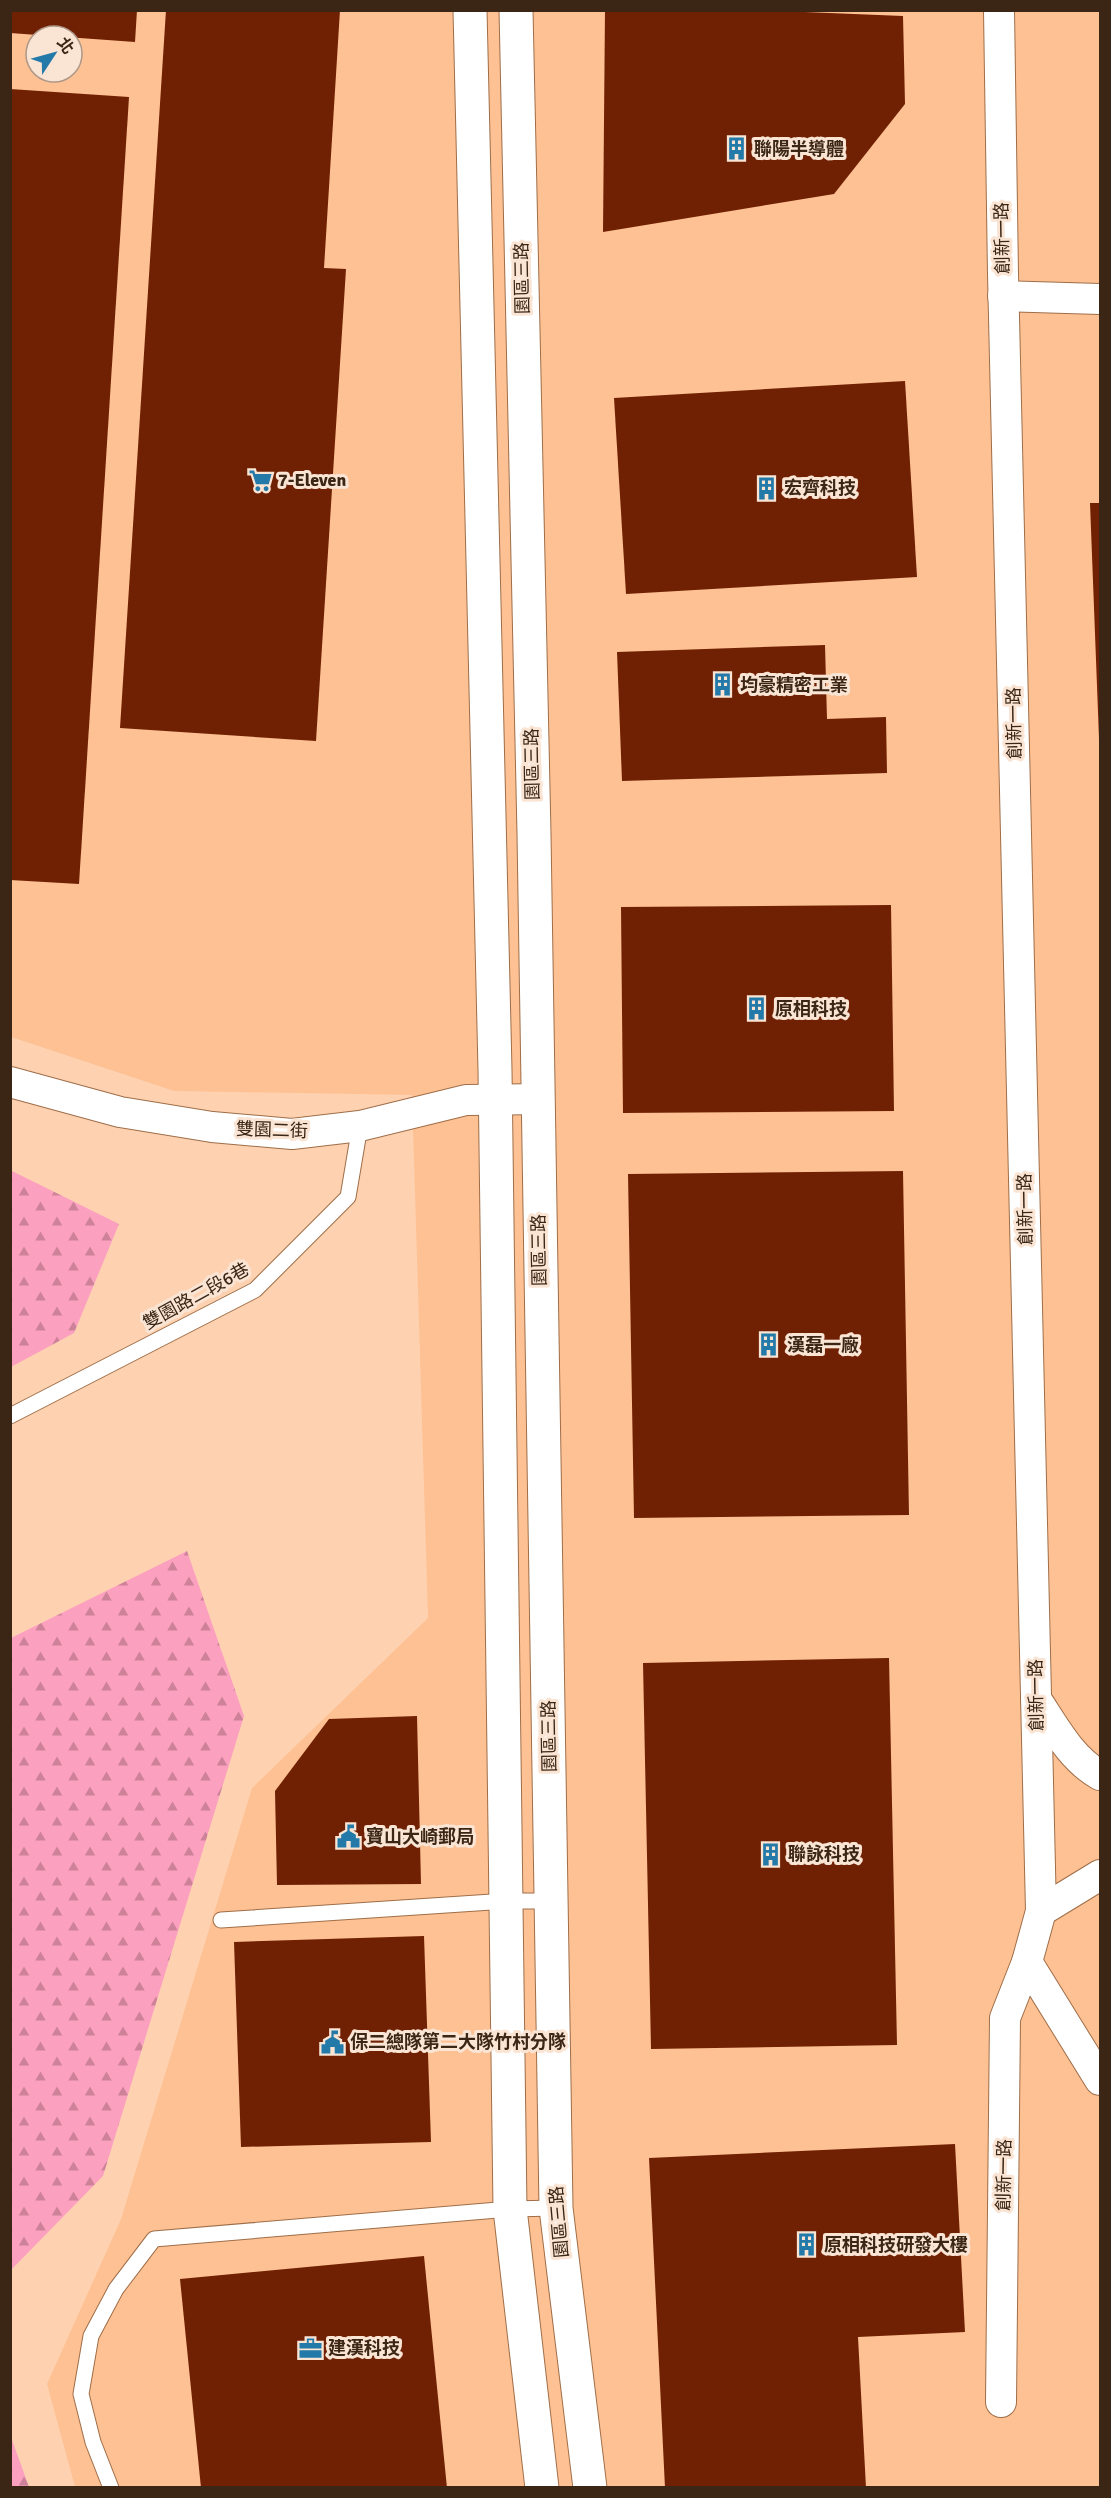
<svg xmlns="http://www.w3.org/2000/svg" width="1111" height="2498" font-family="Signika,'Noto Sans TC',sans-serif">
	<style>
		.built { fill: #fec194; fill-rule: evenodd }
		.forest { fill: url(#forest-firs) }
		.building { fill: #702103 }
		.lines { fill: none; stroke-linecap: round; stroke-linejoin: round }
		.lane-casing { stroke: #9f6e48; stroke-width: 17 }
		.street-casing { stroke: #9f6e48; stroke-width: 32 }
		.secondary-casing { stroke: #9f6e48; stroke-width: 35 }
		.lane { stroke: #fff; stroke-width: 15 }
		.street { stroke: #fff; stroke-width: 30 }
		.secondary { stroke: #fff; stroke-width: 33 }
		.labels { text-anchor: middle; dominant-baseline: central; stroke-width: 6; stroke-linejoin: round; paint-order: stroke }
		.poi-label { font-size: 18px; font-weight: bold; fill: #3b2616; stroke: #fae4d4; text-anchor: start }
		.street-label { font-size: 18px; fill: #3b2616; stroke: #fae4d4 }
	</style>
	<defs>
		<pattern id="forest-firs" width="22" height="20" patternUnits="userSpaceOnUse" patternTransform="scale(1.5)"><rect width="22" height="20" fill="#fca0bf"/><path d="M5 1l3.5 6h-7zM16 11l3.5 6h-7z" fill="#cd829a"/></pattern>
	</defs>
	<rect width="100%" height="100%" fill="#fed2b1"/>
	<path class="built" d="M11,11H1100V2487H75L47,2384L121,2219L252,1788L428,1618L412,1095L174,1091L11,1037ZM36,36H72V72H36Z"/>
	<g class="forest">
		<path d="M10,1170L119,1224L74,1333L11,1367Z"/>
		<path d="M187,1551L244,1716L103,2176L11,2270V1638Z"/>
		<path d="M11,2437L29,2487H11Z"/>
	</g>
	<g class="building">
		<path d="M10,10H137L135,42L10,33Z"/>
		<path d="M166,10H340L324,268L346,269L316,741L120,728Z"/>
		<path d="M605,10H757L903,16L905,104L834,194L603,232Z"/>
		<path d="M10,89L129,97L79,884L10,880Z"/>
		<path d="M905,381L917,577L626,594L614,398Z"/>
		<path d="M1090,503H1100V738H1099Z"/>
		<path d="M825,645L827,719L886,717L887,773L622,781L617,652Z"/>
		<path d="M891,905L894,1111L623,1113L621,907Z"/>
		<path d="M903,1171L909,1515L634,1518L628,1174Z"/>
		<path d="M889,1658L897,2045L651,2049L643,1663Z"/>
		<path d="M417,1716L421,1884L277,1885L275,1791L329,1719Z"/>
		<path d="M424,1936L431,2142L241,2147L234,1942Z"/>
		<path d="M955,2144L965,2332L858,2337L866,2488H665L649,2158Z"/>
		<path d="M424,2256L447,2488H201L180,2279Z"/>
	</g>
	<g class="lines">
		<defs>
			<g id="lane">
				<path d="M10,1416L255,1290L348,1197L360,1126"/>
				<path d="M221,1920L507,1901H552"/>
				<path d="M111,2488L93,2442L81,2394L91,2336L116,2289L154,2239L510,2209L556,2208"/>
			</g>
			<g id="street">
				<path d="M999,10L1003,274L1041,1911L1027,1962L1005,2018L1001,2402"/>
				<path d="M1003,296L1100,299"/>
				<path d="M10,1082L120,1112L212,1127L292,1134L360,1126L466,1100L537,1099"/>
				<path d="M1036,1699C1054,1726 1071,1759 1100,1775"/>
				<path d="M1041,1911L1100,1875"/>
				<path d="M1027,1962L1100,2080"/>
			</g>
			<g id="secondary">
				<path d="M470,10L495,1070L510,2209L542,2488"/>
				<path d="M516,10L534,834L556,2208L590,2488"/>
			</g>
		</defs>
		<use href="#lane" class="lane-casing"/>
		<use href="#street" class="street-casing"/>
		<use href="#secondary" class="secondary-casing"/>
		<use href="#lane" class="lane"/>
		<use href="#street" class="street"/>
		<use href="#secondary" class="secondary"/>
	</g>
	<defs>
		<symbol id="building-bare" viewBox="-9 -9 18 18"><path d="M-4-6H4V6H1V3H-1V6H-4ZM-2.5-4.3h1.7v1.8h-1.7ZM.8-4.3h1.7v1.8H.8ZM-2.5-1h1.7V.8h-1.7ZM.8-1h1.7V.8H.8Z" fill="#237aa9" stroke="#fae4d4" stroke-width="2.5" paint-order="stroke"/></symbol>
		<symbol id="supermarket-bare" viewBox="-9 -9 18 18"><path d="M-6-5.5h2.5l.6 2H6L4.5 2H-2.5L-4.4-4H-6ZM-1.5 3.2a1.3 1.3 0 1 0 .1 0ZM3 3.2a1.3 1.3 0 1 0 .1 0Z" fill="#237aa9" stroke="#fae4d4" stroke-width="2.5" paint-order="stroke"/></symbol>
		<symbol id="civic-bare" viewBox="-9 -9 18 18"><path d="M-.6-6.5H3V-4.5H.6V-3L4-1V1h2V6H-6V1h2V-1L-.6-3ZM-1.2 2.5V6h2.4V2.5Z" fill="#237aa9" stroke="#fae4d4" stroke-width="2.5" paint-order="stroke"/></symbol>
		<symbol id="office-bare" viewBox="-9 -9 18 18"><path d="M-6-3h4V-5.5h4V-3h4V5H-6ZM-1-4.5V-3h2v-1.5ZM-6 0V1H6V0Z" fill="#237aa9" stroke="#fae4d4" stroke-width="2.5" paint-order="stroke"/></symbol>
	</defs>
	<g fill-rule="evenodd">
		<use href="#building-bare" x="720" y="132" width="33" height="33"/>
		<use href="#supermarket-bare" x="244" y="464" width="33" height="33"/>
		<use href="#building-bare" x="750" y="472" width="33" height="33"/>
		<use href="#building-bare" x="706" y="668" width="33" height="33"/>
		<use href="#building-bare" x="740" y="992" width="33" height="33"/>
		<use href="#building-bare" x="752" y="1328" width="33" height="33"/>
		<use href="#civic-bare" x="332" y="1820" width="33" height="33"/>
		<use href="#building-bare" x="754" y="1838" width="33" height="33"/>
		<use href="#civic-bare" x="316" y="2026" width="33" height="33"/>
		<use href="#building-bare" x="790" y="2228" width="33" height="33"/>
		<use href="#office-bare" x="294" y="2332" width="33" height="33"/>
	</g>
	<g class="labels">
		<g class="poi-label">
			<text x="754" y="149">聯陽半導體</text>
			<text x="278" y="480">7-Eleven</text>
			<text x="784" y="488">宏齊科技</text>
			<text x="740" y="685">均豪精密工業</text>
			<text x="775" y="1009">原相科技</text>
			<text x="787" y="1345">漢磊一廠</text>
			<text x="366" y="1837">寶山大崎郵局</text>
			<text x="788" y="1854">聯詠科技</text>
			<text x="350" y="2042">保二總隊第二大隊竹村分隊</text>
			<text x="824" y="2245">原相科技研發大樓</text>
			<text x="328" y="2348">建漢科技</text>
		</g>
		<g class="street-label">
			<text transform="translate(1002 238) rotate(-91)">創新一路</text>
			<text transform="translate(522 278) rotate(-91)">園區三路</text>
			<text transform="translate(1014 723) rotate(-91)">創新一路</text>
			<text transform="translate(532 764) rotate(-91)">園區三路</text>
			<text transform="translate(272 1130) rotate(2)">雙園二街</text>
			<text transform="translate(1025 1209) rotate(-91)">創新一路</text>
			<text transform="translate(539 1250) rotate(-91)">園區三路</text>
			<text transform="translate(196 1296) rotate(-29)">雙園路二段6巷</text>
			<text transform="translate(1036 1695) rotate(-91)">創新一路</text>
			<text transform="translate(549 1736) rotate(-91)">園區三路</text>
			<text transform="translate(1004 2175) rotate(-89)">創新一路</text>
			<text transform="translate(559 2222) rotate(-95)">園區三路</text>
		</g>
	</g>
	<rect width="1111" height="2498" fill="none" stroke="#3b2616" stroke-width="24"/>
	<g transform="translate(54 54) rotate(54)"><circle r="28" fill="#fae4d4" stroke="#ae9888" stroke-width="1.5"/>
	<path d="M0-4.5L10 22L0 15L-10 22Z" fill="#237aa9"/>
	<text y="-9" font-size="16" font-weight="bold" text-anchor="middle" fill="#3b2616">北</text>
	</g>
</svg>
